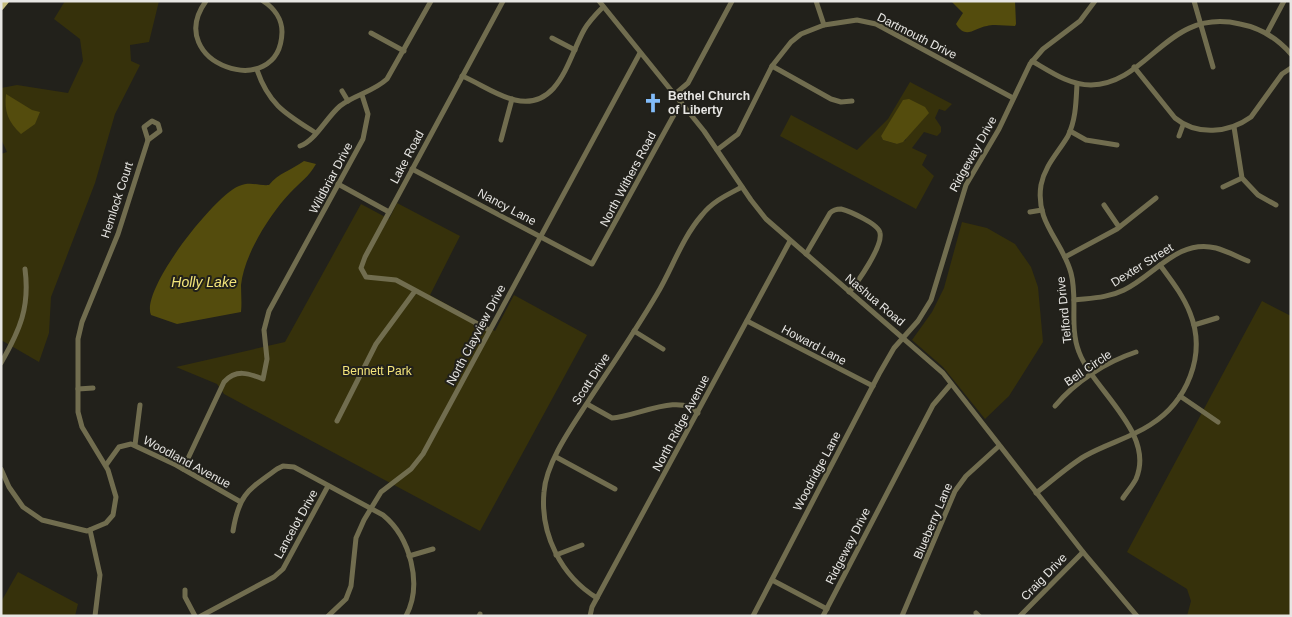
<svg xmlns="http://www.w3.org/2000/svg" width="1292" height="617" font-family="Helvetica,sans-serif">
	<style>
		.green { fill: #36310b; fill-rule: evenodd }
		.water { fill: #544c0d }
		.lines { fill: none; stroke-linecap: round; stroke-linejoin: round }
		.minor { stroke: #716d4f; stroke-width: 5 }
		.major { stroke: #c4bb7b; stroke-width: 6 }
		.labels { text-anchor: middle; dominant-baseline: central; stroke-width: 4; stroke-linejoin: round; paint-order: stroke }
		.street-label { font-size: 12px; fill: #e7e6e3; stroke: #22211b }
		.poi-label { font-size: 12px; font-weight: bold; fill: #e7e6e3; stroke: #22211b; text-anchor: start }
		.park-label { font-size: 12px; fill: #f5e57b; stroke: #22211b }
		.water-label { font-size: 14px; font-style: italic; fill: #f4e57a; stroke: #22211b }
	</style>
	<rect width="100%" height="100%" fill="#22211b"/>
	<g class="green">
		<path d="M65,1H159L149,42L130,45L131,61L140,65L115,114L95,183L51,297L49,333L39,362L1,340V154L7,152L1,139V88L17,85L68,93L83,61L80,39L54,19Z"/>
		<path d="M910,82L952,104L945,111L939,109L935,118L941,127V132L937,136L924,132L912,148L927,155L922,165L934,176L916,209L780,136L791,115L857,150L888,119ZM892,119L906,140L897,144L883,140L881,136Z"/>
		<path d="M397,203L460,236L430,295L495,331L514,295L587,335L480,531L224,394L217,384L176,367L285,342L361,204L389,219Z"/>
		<path d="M962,222L987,228L1015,244L1031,267L1038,287L1043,342L1009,396L985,419L943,367L912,340L932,312L944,288Z"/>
		<path d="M1262,301L1291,316V616H1187L1191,601L1187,589L1127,552Z"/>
		<path d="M18,572L78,604L75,616H1V602Z"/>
	</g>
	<g class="water">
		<path d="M951,1H1015L1016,24L1015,26C1007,26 993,24 987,26C974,28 966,40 956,24L963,13Z"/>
		<path d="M6,94L32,110L40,112L35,124L21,134C8,122 4,111 6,94Z"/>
		<path d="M909,99L925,107L929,113L903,142L897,144L883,140L881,136L903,100Z"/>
		<path d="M304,161L316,164C308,178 301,181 290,193C270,214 244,255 241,285C241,294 242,303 241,312L177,324L151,315C140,290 214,196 239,186C250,181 259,186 269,185C278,173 292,170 304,161Z"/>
	</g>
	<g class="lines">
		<g class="minor">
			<path d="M206,1C161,63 280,104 282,32C282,19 274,8 263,1"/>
			<path d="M599,1L704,131L751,200L766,219L943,373L1083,552L1137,616"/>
			<path d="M816,1L824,25"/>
			<path d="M1194,1L1213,67"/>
			<path d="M371,33L404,51"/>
			<path d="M1267,33L1284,1"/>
			<path d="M552,38L575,50"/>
			<path d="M1032,61C1051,72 1069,85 1091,85C1149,84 1167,7 1240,24C1261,28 1277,38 1291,54"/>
			<path d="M772,66L831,99L841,102L852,101"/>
			<path d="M1134,67L1175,118C1197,136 1229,133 1251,117L1282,74L1291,68"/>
			<path d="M257,70C269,105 286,114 316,133"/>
			<path d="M462,76C479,83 497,96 515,100C559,110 568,59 584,30C589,21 596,14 603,7"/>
			<path d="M1077,84C1076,102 1076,119 1068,136C1058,153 1045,165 1041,185C1035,223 1062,240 1071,273C1078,299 1069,327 1079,352C1093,390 1156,433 1136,479C1133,485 1127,492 1123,498"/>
			<path d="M342,91L348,101"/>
			<path d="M674,95L688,83L732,1"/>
			<path d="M152,121L158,124L160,131L148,140L144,127Z"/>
			<path d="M1234,127L1242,178L1258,195L1276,205"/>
			<path d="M1070,131L1086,140L1117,145"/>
			<path d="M1179,136L1183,125"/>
			<path d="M501,140L512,99"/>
			<path d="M300,146C315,141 326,118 340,106C354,95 373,92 387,79L431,1"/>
			<path d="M717,150L738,134L772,66L791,42L801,34L824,25L857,20L876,24L1013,98"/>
			<path d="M412,169L592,264L681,102"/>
			<path d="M338,184L389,212"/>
			<path d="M1223,187L1242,178"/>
			<path d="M1104,205L1119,227"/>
			<path d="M1030,212L1042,210"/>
			<path d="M806,254L830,213C833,210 836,209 841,209C849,211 879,224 880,233C883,246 858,282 849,292"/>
			<path d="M1065,257L1117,229L1156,198"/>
			<path d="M1074,300C1091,298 1108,298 1124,290C1154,276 1178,238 1216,248C1227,251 1238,257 1248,261"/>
			<path d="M747,321L873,386"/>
			<path d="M1194,325L1217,318"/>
			<path d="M489,330L396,280L366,277L361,268L365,257L503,1"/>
			<path d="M634,331L663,349"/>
			<path d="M1,363C20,330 30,307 25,269"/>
			<path d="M78,389L93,388"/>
			<path d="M1180,396L1218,422"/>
			<path d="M587,404L612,418C636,417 680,392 698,413"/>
			<path d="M1055,406C1076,381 1106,362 1136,352"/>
			<path d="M337,421L376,344L415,291"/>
			<path d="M135,445L140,405"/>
			<path d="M556,457L615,489"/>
			<path d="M106,465L119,447L131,444L176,465L239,501"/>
			<path d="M1,469L9,487L23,507L42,520L87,531L106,523L113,515L116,497L108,470L82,427L78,412V339L82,322L118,234L148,140"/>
			<path d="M183,469L224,382C236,369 248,373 263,379L267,359L264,330L269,311L363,139L368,114L362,95"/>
			<path d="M1036,493C1052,481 1068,466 1085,456C1106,444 1130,438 1150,425C1187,402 1207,355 1190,313C1183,295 1171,280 1160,265"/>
			<path d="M90,530L100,575L95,616"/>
			<path d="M233,531C239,494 248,490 277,469L283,466L294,467L383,515C410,537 423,584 406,616"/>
			<path d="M556,555L582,545"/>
			<path d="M409,556L433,549"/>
			<path d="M772,580L827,609"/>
			<path d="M185,590V597L195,616"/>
			<path d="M597,598C561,576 540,534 544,492C546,462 573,425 589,400C612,365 636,330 657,294C672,269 682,238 702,215C713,201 727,195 742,187"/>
			<path d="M976,613L979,616"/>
			<path d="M201,616L274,577L283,569L328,486"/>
			<path d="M328,616L346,599L351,586L356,538L364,520L381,492L411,469L423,454L640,53"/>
			<path d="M479,616L480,614"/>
			<path d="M590,616L592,607L790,241"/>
			<path d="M753,616L879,374L894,348L918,321L931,300L966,185L999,129L1030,64L1043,49L1080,21L1095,1"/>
			<path d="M823,616L933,405L951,384"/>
			<path d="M902,616L955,491L966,476L999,446"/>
			<path d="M1020,616L1083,552"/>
		</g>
		<path class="major" d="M1,7L6,1"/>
	</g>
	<defs>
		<symbol id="church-bare" viewBox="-9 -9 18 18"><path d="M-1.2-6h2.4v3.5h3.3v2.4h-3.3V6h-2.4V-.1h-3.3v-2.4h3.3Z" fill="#82bcfa" stroke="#22211b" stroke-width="2.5" paint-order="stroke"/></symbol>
	</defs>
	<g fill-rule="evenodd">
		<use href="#church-bare" x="639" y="89" width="28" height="28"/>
	</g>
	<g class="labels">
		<g class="street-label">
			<text transform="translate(917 36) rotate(27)">Dartmouth Drive</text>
			<text transform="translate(973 154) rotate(-61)">Ridgeway Drive</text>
			<text transform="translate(407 157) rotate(-62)">Lake Road</text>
			<text transform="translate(331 178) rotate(-62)">Wildbriar Drive</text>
			<text transform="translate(628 179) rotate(-62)">North Withers Road</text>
			<text transform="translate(117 200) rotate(-72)">Hemlock Court</text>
			<text transform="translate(507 207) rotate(28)">Nancy Lane</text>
			<text transform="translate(1142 265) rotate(-32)">Dexter Street</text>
			<text transform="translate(875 300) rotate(40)">Nashua Road</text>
			<text transform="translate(1064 310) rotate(-96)">Telford Drive</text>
			<text transform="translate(476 335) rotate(-62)">North Clayview Drive</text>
			<text transform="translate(814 345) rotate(28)">Howard Lane</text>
			<text transform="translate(1088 368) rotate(-34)">Bell Circle</text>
			<text transform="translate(591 379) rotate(-57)">Scott Drive</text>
			<text transform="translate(681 423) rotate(-62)">North Ridge Avenue</text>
			<text transform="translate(187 462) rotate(28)">Woodland Avenue</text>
			<text transform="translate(817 471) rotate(-62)">Woodridge Lane</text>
			<text transform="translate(933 521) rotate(-67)">Blueberry Lane</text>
			<text transform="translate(296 524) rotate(-61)">Lancelot Drive</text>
			<text transform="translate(848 546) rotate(-63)">Ridgeway Drive</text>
			<text transform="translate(1044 577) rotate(-46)">Craig Drive</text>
		</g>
		<g class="poi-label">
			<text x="668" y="96">Bethel Church<tspan x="668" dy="14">of Liberty</tspan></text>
		</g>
		<g class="park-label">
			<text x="377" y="371">Bennett Park</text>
		</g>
		<g class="water-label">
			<text x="204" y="282">Holly Lake</text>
		</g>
	</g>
	<rect width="1292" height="617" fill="none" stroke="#e7e6e3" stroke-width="5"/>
</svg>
